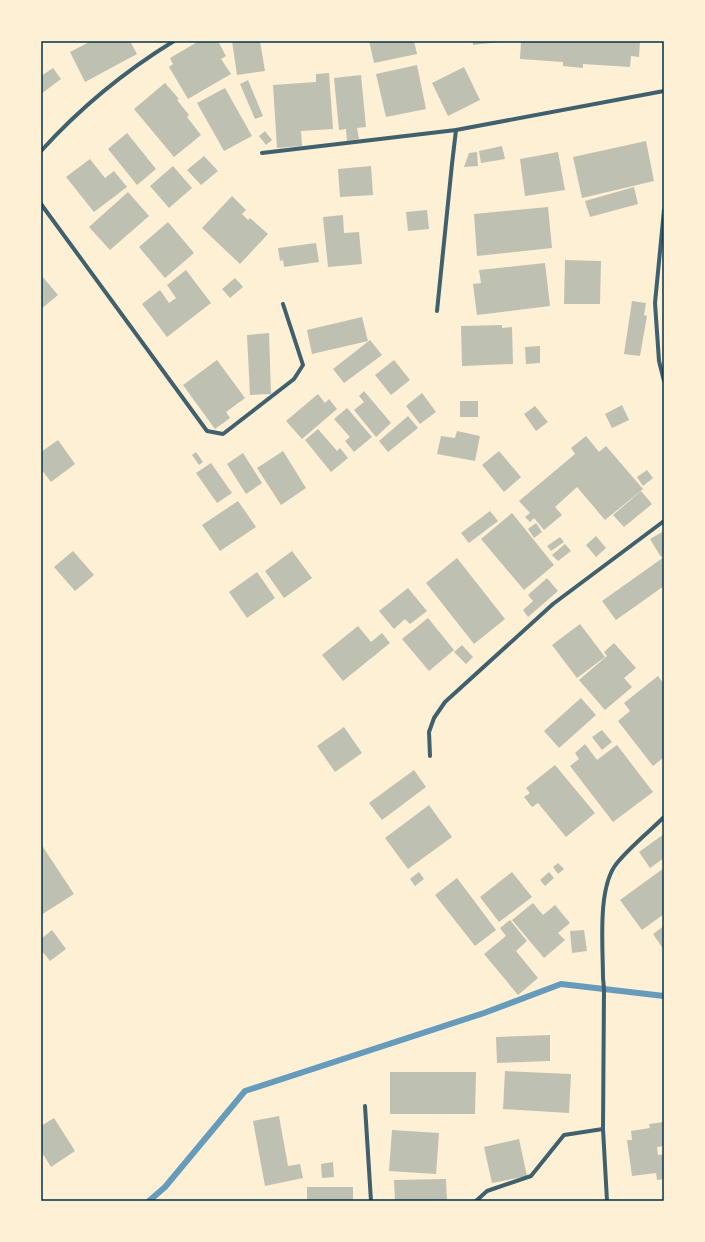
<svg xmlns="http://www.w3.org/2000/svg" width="705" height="1242" font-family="'PT Sans',sans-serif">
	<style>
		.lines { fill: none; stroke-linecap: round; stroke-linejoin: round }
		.stream { stroke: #669bbc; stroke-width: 6 }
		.building { fill: #bec0b2 }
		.minor { stroke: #3f606c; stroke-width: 4 }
		.neatline { fill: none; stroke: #003049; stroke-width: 1.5 }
	</style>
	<rect width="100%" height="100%" fill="#fdf0d5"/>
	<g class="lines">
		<path class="stream" d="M149,1201L165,1187L245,1091L484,1013L561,984L664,996"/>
	</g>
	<g class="building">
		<path d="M91,41H130L137,54L85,82L70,52Z"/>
		<path d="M199,41H218L226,56L221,59L231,74L188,99L169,67L173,64L170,58Z"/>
		<path d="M232,41H260L265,71L237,75Z"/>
		<path d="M369,41H414L417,54L374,63Z"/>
		<path d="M473,41H500V42L473,45Z"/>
		<path d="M521,41H640L639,57L631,56L630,67L583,64V68L563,66V62L520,59Z"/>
		<path d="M417,65L426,109L386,117L376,74Z"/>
		<path d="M464,67L480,100L448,116L432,83Z"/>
		<path d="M53,68L61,79L41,94V76Z"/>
		<path d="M329,73L333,129L301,131L302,146L277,148L273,85L316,82V74Z"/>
		<path d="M361,75L366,127L357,128L359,139L347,141L346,129L339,130L334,78Z"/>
		<path d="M248,80L263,116L255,119L240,84Z"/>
		<path d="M165,83L179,99L177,100L189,115L187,117L201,135L174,157L134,109Z"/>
		<path d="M225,88L252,136L224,151L197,103Z"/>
		<path d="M265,131L272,140L266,145L259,136Z"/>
		<path d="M127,133L156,169L137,185L108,149Z"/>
		<path d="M646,141L654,181L582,198L573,157Z"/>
		<path d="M502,146L505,159L481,163L479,151Z"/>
		<path d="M477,152L478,166L464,167L469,153Z"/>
		<path d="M558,152L565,190L525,196L520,159Z"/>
		<path d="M204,156L218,171L201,185L187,170Z"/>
		<path d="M90,159L105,178L114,171L127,187L94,212L66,177Z"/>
		<path d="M173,166L192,188L169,208L150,186Z"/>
		<path d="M371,166L373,195L340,197L338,169Z"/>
		<path d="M634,187L638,204L590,217L585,201Z"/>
		<path d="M128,192L149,216L110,250L89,227Z"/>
		<path d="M232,196L246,210L242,214L248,220L250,218L268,234L240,264L202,228Z"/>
		<path d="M548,207L552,248L477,256L474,214Z"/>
		<path d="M427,210L429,229L408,231L406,212Z"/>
		<path d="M343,215L344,233L359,232L362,264L328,267L323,217Z"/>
		<path d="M168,222L194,253L165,278L139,247Z"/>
		<path d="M316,243L319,262L284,267L283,260L280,261L278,248Z"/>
		<path d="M565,260L601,261L600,304H564Z"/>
		<path d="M545,263L550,306L477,315L473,284L481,283L479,270Z"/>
		<path d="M186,270L211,303L167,337L142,304L160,290L169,303L176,298L167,285Z"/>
		<path d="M41,275L58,295L41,309Z"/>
		<path d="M235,278L243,287L230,298L222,289Z"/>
		<path d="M632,301L646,303L644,315L647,316L640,356L624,354Z"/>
		<path d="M362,317L368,341L312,354L307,330Z"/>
		<path d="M502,325V328L512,327L513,364L462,366L461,326Z"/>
		<path d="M269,333L271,394L250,395L247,335Z"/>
		<path d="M370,340L382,355L344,383L333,369Z"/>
		<path d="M540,346V363L526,364L525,347Z"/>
		<path d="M217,360L245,398L226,412L230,418L215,429L183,385Z"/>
		<path d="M394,360L410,380L391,395L375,375Z"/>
		<path d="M364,391L391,423L376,437L354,410L364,402L359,396Z"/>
		<path d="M422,393L436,412L420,424L406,406Z"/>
		<path d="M318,394L325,403L329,399L337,409L302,439L286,421Z"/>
		<rect x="460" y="401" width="18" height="16"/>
		<path d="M622,405L629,420L612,428L605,414Z"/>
		<path d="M535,406L548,422L536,431L524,414Z"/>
		<path d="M347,408L372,437L354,452L345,441L350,437L334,419Z"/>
		<path d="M408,416L418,428L388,452L379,441Z"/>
		<path d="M318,429L337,451L340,448L348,458L331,472L305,440Z"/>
		<path d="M457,431L480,436L475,461L437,454L441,436L455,438Z"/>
		<path d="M586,436L599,452L606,446L643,489L605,520L577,487L555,507L562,515L544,530L534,518L530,522L525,517L530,513L519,501L575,454L571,448Z"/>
		<path d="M58,440L75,464L51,482L41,469V452Z"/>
		<path d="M283,451L306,488L281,505L257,468Z"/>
		<path d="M499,451L521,477L504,492L482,465Z"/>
		<path d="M196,452L203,462L199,465L192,455Z"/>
		<path d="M243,453L262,483L246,494L227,464Z"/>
		<path d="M211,463L232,493L217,503L196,473Z"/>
		<path d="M647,470L653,478L643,486L637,477Z"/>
		<path d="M641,491L652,504L624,527L613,515Z"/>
		<path d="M238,501L256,527L220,551L202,525Z"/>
		<path d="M490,511L498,521L469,543L461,533Z"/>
		<path d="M512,513L554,565L524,590L481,539Z"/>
		<path d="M536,523L542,532L534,538L528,529Z"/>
		<path d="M664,531V555L661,557L650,539Z"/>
		<path d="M596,536L606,548L596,557L586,545Z"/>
		<path d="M560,537L564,542L551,551L547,546Z"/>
		<path d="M565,544L571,551L558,561L552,555Z"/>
		<path d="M73,551L94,575L75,591L54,567Z"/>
		<path d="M292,551L312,578L284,598L265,571Z"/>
		<path d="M664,557V586L616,620L602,601Z"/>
		<path d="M457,558L505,619L474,644L426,583Z"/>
		<path d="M257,572L275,598L247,618L229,592Z"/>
		<path d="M547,578L558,591L528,617L523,610L533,601L528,595Z"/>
		<path d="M408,588L427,611L410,624L405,619L394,629L379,611Z"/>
		<path d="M428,618L454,650L429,671L402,639Z"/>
		<path d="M580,624L605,657L577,678L552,645Z"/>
		<path d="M358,626L371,642L382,633L390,643L343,681L322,655Z"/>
		<path d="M614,643L636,668L624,678L632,687L605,710L579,680L607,656L604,652Z"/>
		<path d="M462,645L473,657L466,664L454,652Z"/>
		<path d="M658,676L664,684V757L653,766L618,721L630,711L624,703Z"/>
		<path d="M581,698L596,715L559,748L544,731Z"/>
		<path d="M344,727L362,753L335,772L317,746Z"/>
		<path d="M602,730L612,742L602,750L592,737Z"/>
		<path d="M585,744L597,760L617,745L653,792L613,822L570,766L579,759L575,753Z"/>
		<path d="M555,765L595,813L566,837L538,803L532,807L524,797L530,793L526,788Z"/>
		<path d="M414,770L426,787L382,820L369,803Z"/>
		<path d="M429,805L452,837L408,869L385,838Z"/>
		<path d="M664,834V858L650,868L639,852Z"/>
		<path d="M41,844L74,894L41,915Z"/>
		<path d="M558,863L564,869L558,874L553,867Z"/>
		<path d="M664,868V914L642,930L620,900Z"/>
		<path d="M419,872L424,879L415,886L410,879Z"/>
		<path d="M512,872L532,897L499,922L480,897Z"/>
		<path d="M549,872L554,878L545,886L540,880Z"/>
		<path d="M457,878L496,930L475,946L435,895Z"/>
		<path d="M533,903L543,915L555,905L570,923L558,933L565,940L544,958L512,920Z"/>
		<path d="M510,920L527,941L516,951L538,978L518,995L484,954L506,936L500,928Z"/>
		<path d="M664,926V950L653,934Z"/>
		<path d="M52,930L66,949L50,961L41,950V939Z"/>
		<path d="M584,930L587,951L572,953L570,931Z"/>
		<path d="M550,1035V1061L497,1063L496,1037Z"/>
		<path d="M505,1071L571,1074L569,1113L503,1109Z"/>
		<path d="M390,1072H476L475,1114H390Z"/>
		<path d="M279,1116L288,1166L300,1164L303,1178L265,1186L253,1121Z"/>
		<path d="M54,1118L75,1151L51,1167L41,1151V1126Z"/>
		<path d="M664,1122V1146L657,1147L658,1155L664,1154V1179L657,1180L656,1173L632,1176L627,1140H632L631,1131L650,1128L649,1124Z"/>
		<path d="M392,1130L439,1133L436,1174L389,1171Z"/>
		<path d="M519,1139L527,1176L492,1183L484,1147Z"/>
		<path d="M333,1162L334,1177L322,1178L321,1164Z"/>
		<path d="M446,1179L447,1201H395L394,1180Z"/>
		<rect x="307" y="1187" width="46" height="14"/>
	</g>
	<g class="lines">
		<g class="minor">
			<path d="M41,151C80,108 125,71 174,41"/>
			<path d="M262,153L456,130L664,91"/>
			<path d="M41,204L207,431L223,434L294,379L303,365L283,304"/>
			<path d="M664,210L655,303L659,361L664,381"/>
			<path d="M437,311L452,164L456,130"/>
			<path d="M430,756L429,732L434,718L445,702L553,604L664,521"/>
			<path d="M365,1106L371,1201"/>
			<path d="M476,1201L487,1191L531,1176L564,1135L603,1129"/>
			<path d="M607,1201L603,1129L604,989L603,978C603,946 597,887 617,863C631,846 649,832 664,817"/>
		</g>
	</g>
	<rect width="705" height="1242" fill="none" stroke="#fdf0d5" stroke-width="84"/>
	<rect x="42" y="42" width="621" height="1158" class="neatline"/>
</svg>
